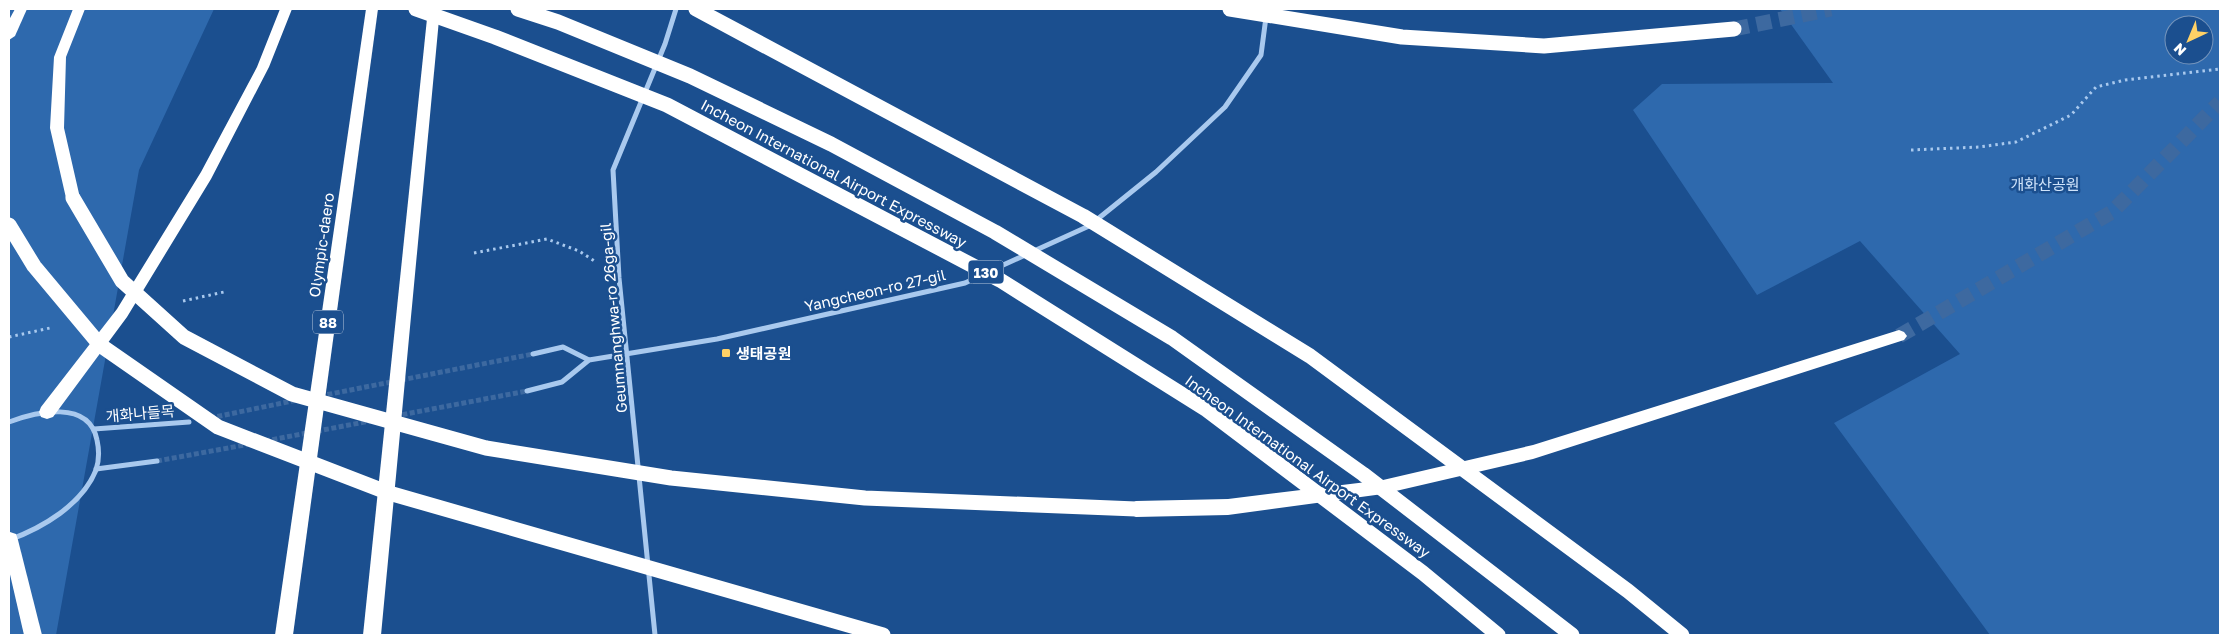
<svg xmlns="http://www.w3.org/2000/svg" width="2229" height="644" font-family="'Golos Text','Noto Sans KR',sans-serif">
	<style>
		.green { fill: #2e69ad; fill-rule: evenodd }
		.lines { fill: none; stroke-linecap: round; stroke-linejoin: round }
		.street-tunnel { stroke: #3d69a0; stroke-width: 5; stroke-dasharray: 5 2.5; stroke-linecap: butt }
		.highway-tunnel { stroke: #3d69a0; stroke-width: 15; stroke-dasharray: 15 8; stroke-linecap: butt }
		.path { stroke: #a9c9ee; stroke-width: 3; stroke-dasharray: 2.5 4; stroke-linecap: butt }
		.street { stroke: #a9c9ee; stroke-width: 5 }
		.highway { fill: #fff; fill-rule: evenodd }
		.highway-bridge { stroke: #fff; stroke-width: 15 }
		.poi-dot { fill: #ffd166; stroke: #1b4f8f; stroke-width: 2 }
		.labels { text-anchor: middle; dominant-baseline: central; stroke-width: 5; stroke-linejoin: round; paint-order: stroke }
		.shield { fill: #1b4f8f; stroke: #bbcadd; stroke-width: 1 }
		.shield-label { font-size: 14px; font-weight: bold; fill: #fff }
		.street-label { font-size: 15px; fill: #fff; stroke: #1b4f8f }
		.park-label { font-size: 15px; fill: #cfe3fa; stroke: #1b4f8f }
		.poi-label { font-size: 15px; font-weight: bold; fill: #fff; stroke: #1b4f8f; text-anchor: start }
	</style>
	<rect width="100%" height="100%" fill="#1b4f8f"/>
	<g class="green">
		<path d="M9,9H214L139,170L56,635H9Z"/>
		<path d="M1780,9H2220V635H1990L1834,423L1960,354L1860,241L1757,295L1633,110L1662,84L1833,83ZM2174,25H2204V55H2174Z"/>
	</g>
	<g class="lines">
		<g class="street-tunnel">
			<path d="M320,396L533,354"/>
			<path d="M395,416L527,391"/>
			<path d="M210,418L297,400"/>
			<path d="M265,441L370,421"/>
			<path d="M157,461L250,444"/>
		</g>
		<g class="highway-tunnel">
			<path d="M1734,29L1831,9"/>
			<path d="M1899,336L2112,212L2220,102"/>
		</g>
		<g class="path">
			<path d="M1911,150L1979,147L2016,142L2071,115L2096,87L2125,80L2220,69"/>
			<path d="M474,253L547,239L579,251L596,262"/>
			<path d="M183,301L224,292"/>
			<path d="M9,337L50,328"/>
		</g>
		<g class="street">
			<path d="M990,271L1089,226L1156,172L1225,107L1261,55L1266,17"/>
			<path d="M533,354L563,347L589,360"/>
			<path d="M527,391L562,382L589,360L717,339L965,283L982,275"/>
			<path d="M9,422C36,412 89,399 97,440C99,449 99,461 96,470C82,505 42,528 9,540"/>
			<path d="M94,429L189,422"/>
			<path d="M96,469L157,461"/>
			<path d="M655,635L619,278L613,170L665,44L676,9"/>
		</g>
		<g class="highway">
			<path d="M15,9H27L15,36L9,40V20Z"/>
			<path d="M73,9H85L66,57L64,128L80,198L78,202L73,203L68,202L66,198L50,128L54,57Z"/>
			<path d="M280,9H292L269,67L211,179L127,317L53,417L47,419L41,417L39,412L41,407L117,309L201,172L257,67Z"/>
			<path d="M366,9H378L293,635H275Z"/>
			<path d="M428,9H440L381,635H363Z"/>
			<path d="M1899,330L1904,332L1907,336L1904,340L1533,459L1383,494L1228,515L1136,517L1130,514L1128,509L1130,504L1136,501L1228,499L1383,480L1533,445Z"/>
			<path d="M10,532L16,534L18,540L42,635H24L9,570Z"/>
		</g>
		<g class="highway-bridge">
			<path d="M416,9L495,37L667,105L1000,280L1207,410L1423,573L1498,635"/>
			<path d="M518,9L558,22L690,76L831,144L995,232L1172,338L1363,474L1572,635"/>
			<path d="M696,9L1083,216L1310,356L1628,591L1682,635"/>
			<path d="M1230,9L1402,37L1544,46L1734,29"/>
			<path d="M73,198L122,281L184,337L292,394L486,448L671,478L865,498L1136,509"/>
			<path d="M9,225L34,266L100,345L218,427L389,493L883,635"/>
		</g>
	</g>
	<rect class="poi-dot" x="721" y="348" width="10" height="10" rx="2.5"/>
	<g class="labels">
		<g class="shield">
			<rect x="968.5" y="260.5" width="35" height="23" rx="4"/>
			<rect x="313" y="310.5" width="30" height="23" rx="4"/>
		</g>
		<g class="shield-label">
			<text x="986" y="272">130</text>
			<text x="328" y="322">88</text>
		</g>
		<g class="street-label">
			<text transform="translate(834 173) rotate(28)">Incheon International Airport Expressway</text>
			<text transform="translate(321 245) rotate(-82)">Olympic-daero</text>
			<text transform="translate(875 290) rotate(-13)">Yangcheon-ro 27-gil</text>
			<text transform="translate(613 318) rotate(-95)">Geumnanghwa-ro 26ga-gil</text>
			<text transform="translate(140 413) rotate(-5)">개화나들목</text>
			<text transform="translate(1308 466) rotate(36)">Incheon International Airport Expressway</text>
		</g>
		<g class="park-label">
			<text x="2045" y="184">개화산공원</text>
		</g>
		<g class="poi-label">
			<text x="736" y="353">생태공원</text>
		</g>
	</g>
	<rect width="2229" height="644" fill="none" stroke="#ffffff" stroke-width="20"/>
	<g transform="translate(2189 40) rotate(224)"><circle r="24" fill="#1b4f8f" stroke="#7695bc"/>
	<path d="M0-4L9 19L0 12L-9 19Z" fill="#ffd166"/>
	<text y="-8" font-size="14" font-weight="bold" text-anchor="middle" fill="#ffffff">N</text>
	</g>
</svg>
